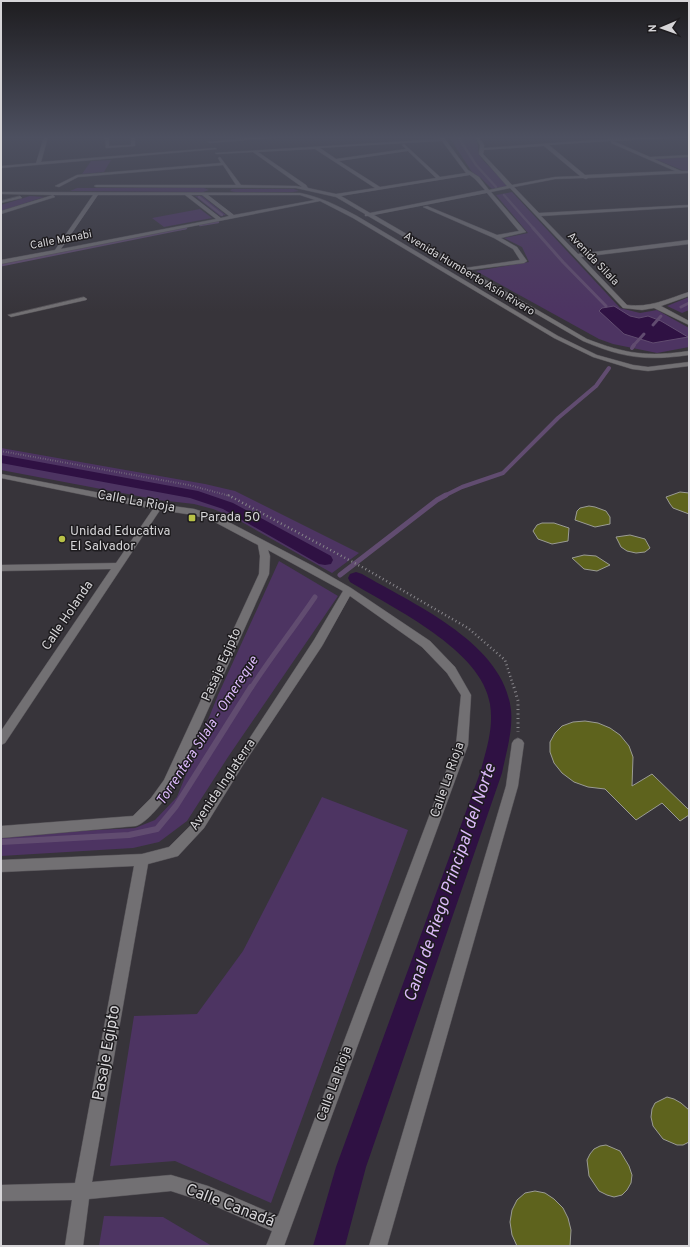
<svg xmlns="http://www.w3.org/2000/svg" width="690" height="1247" font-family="Overpass,sans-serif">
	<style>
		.green { fill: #4d3462 }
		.water { fill: #2f1143; stroke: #614c70 }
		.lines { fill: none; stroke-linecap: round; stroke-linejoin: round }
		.stream-far4 { stroke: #614c70; stroke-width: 2.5 }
		.stream-far3 { stroke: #614c70; stroke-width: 3 }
		.stream-far2 { stroke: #614c70; stroke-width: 4 }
		.stream-far1 { stroke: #614c70; stroke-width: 5 }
		.stream { stroke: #614c70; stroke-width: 6 }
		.canal { fill: #2f1143; fill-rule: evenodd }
		.building { fill: #5e631d; stroke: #9a9b94 }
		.minor-casing { stroke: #545156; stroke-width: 1 }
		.path-far2 { stroke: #87858a; stroke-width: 2; stroke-dasharray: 0.5 2; stroke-linecap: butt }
		.path-far1 { stroke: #87858a; stroke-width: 2.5; stroke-dasharray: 1 3; stroke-linecap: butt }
		.path { stroke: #87858a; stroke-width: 3; stroke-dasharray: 1 3.5; stroke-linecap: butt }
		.minor { fill: #727073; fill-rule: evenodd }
		.poi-dot { fill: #b8c147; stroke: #1e1c1f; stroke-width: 1.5 }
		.labels { text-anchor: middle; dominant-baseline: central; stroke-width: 3; stroke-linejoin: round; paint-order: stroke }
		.far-street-label { font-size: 11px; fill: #d6d5d8; stroke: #1e1c1f }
		.street-label { font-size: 13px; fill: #d6d5d8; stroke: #1e1c1f }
		.poi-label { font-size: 13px; fill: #d6d5d8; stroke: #1e1c1f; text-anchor: start }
		.water-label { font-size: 14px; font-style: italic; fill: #dbb9fa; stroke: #1e1c1f }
		.near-street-label { font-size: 16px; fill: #d6d5d8; stroke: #1e1c1f }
		.near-water-label { font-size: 17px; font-style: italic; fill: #dbb9fa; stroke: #1e1c1f }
	</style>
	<rect width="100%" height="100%" fill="#37343a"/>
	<g class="green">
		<path d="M452,137H474C481,147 476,150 482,159L508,186L492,189L481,178L472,172L451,140Z"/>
		<path d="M689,157V171L682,170L655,159Z"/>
		<path d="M111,160L104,172L82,174L91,161Z"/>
		<path d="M77,188H204L209,190L203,192L70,191Z"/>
		<path d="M232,189H294L299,191L293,192H235L230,191Z"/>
		<path d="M512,192L620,308L640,313L657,310L689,328V347L657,353L613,344L599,339L476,271L529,262L522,247L504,238L528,233L496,195Z"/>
		<path d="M30,196L44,197L1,211V205Z"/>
		<path d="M195,196H202L226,215L220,216Z"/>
		<path d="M200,209L212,218L164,227L152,218Z"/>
		<path d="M689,297V310L682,313L667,306Z"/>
		<path d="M1,448L205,484L235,491L359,553L332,573L233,517L213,509L194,504L159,500L1,470Z"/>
		<path d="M279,561L338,596L228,757L187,821L159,842L133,848L1,856V835L135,828L155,820L177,797L218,695Z"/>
		<path d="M322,797L408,830L271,1203L175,1161L110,1166L134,1016L197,1014L243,951Z"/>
		<path d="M104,1216L163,1217L212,1246H99Z"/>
	</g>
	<path class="water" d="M614,306L630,316L639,318L648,316L661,321L688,337L653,343L624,334L599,311L602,308Z"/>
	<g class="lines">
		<g class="stream-far4">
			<path d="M458,137L476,165L496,187"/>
			<path d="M504,195L534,229"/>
			<path d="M199,197L222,215"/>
			<path d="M200,225L218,222"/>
			<path d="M180,229L186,228"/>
		</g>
		<g class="stream-far3">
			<path d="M533,228L563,262L606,306"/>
			<path d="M1,265L185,228"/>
			<path d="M681,307L689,303"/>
			<path d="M653,325L661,316"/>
			<path d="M633,346L644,334"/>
		</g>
		<g class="stream-far2">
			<path d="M632,348L634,345"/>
			<path d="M444,496L462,487L503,473L558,418L596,386L609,368"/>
		</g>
		<g class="stream-far1">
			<path d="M340,575L437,500L446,495"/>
			<path d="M251,688C271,657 294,628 315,597"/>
		</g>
		<path class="stream" d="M1,842L129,835L157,829L176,806L251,687"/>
		<g class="canal">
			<path d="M1,455L198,491L233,503L331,556L333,560L331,564L325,565L319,564L223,509L190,498L1,463Z"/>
			<path d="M356,572L362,574C413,604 504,643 511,710C513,731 506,753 502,773L366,1167L345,1246H313L336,1167L480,773C486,751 494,728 490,704C482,650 393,608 350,582L348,578L350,574Z"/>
		</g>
	</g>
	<g class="building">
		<path d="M680,492L689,493V514L673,508L670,504L666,497Z"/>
		<path d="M589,506L595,507L606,511L610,517V524L595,527L575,520L577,511L580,508Z"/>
		<path d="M542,523H554L569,528L568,541L552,544L538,539L533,531L537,525Z"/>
		<path d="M630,535L645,539L650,548L645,552L636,553L627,551L621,547L616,537Z"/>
		<path d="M584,555L596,556L610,565L597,571L584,569L572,558Z"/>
		<path d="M585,721L598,723L610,728L620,735L629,746L633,757L632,786L652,774L689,810V815L680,821L662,803L636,820L605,789L588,787L574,782L562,773L554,763L550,752V742L555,733L562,726L573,722Z"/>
		<path d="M667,1097L674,1099L681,1103L689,1110V1142L683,1145H677L663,1139L653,1126L651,1117L652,1109L655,1103Z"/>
		<path d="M606,1145L620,1151L629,1166L632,1175L631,1183L627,1190L622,1195L614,1197L607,1195L599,1191L589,1176L587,1160L590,1154L594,1149L600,1146Z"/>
		<path d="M535,1191L545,1193L554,1199L563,1208L568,1218L571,1230L570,1246H517L512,1235L510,1222L512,1210L517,1200L525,1193Z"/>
	</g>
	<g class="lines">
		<defs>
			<g id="minor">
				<path d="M44,137H48L41,162L215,148L217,149L1,168V166L36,163Z"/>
				<path d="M105,137H109V146L131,145V137H135V146L106,148Z"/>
				<path d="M261,137H282L210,143L208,142Z"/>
				<path d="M439,137H443L445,139L468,170L479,177L489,190L507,186L479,154L480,145L475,137H479L484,145V148L609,139L689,137L613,141L650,157L689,155V157L654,159L681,171H689V173L588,178L586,179L583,178L555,179L514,187L539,213L689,205V207L541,216L578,254L689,240V244L581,257L627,305C650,308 667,299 689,292V296L661,306L689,321V325L654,308L642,310L623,308L510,188L491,192L526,232L501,238L517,247L527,261L524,263L469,270L587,339C626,354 647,357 689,351V355C646,361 623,358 583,341L368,216H365V214L336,197L296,188L96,187L94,186L96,185H236L223,165L78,177L59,187L55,186L77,175L221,163L218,158L220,157L241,185L296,186L302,187L253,152L217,154L215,153L440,139ZM442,141L466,173L440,177L404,144L402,145L406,149L336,159L320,148ZM611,141V143L675,171L585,175L549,145ZM544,146L580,176L555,177L512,185L483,154L484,150ZM315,149L375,188L336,194L308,188L306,185L258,152ZM408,151L436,178L380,187L339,161ZM470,175L475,179L485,190L370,213L341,196ZM487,193L519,231L497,235L427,206L423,207L494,238L513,249L520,260L465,268L374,215Z"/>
				<path d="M1,192L300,193C321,197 338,206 357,216L558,336L597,355L633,365L648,367L689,362V366L648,371L632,369L593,357L554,338L353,218L320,201L1,264V260L55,250L93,195H53L55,197L1,214V211L53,195L1,194ZM98,195H185L216,219L61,249ZM191,195H202L229,216L221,218ZM208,195H300L315,200L234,215Z"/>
				<path d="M20,196L22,198L1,203V201Z"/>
				<path d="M84,297L87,299L86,300L11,317L8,315Z"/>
				<path d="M1,474L158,504L194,509L217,516L313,566L351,588L430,641L455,667L471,695L468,745L284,1246H266L272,1231L208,1203L171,1191L89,1199L83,1246H65L72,1200L1,1201V1185L75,1183L134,866L1,872V860L142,854L169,847L196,820L314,640L343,591L268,550L270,556L269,574L175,783C169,795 149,822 136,826L1,838V826L133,816L151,798L164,780L259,574L260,556L258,545L211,520L193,515L160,510L5,743L1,745V731L111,569L1,571V565L116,563L153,509L1,478ZM350,596L422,647L447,673L461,695L456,745L278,1216L208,1186L171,1175L92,1182L148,864L178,856L204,828L243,765L322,646Z"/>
				<path d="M518,738L522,740L524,743L518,786L387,1246H369L506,786L512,743L514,740Z"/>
			</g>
		</defs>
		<use href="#minor" class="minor-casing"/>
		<path class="path-far2" d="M1,451L189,485L230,496"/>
		<path class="path-far1" d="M228,495L362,567L468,628L505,660L514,688"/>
		<path class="path" d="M514,687L518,701V732"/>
		<use href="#minor" class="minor"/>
	</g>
	<linearGradient id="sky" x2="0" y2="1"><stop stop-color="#1e1d20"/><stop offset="0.44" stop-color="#4d5060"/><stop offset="1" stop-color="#4d5060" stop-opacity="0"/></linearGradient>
	<rect width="690" height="312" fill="url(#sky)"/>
	<g class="poi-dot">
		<rect x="188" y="514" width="8" height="8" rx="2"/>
		<circle cx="62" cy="539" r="4"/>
	</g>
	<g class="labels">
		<g class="far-street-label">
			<text transform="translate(61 240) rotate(-11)">Calle Manabi</text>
			<text transform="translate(593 259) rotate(46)">Avenida Silala</text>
			<text transform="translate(469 274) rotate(31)">Avenida Humberto Asín Rivero</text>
		</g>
		<g class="street-label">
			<text transform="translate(136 502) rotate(10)">Calle La Rioja</text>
			<text transform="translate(68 616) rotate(-56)">Calle Holanda</text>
			<text transform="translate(222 665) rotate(-66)">Pasaje Egipto</text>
			<text transform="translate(448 780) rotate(-71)">Calle La Rioja</text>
			<text transform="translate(223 785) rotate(-56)">Avenida Inglaterra</text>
			<text transform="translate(335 1084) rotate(-70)">Calle La Rioja</text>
		</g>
		<g class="poi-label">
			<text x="200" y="518">Parada 50</text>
			<text x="70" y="532">Unidad Educativa<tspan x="70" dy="15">El Salvador</tspan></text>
		</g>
		<g class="water-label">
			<text transform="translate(208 731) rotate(-57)">Torrentera Silala - Omereque</text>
		</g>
		<g class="near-street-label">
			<text transform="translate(107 1053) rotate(-80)">Pasaje Egipto</text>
			<text transform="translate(230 1206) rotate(21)">Calle Canadá</text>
		</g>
		<g class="near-water-label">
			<text transform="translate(451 883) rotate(-71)">Canal de Riego Principal del Norte</text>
		</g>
	</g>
	<rect width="690" height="1247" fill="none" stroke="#d6d5d8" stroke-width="4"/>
	<g transform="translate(662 28) rotate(268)" stroke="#1e1c1f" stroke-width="3" paint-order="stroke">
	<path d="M0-3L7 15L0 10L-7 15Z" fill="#d6d5d8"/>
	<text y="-6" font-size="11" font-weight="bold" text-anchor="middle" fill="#d6d5d8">N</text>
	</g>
</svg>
